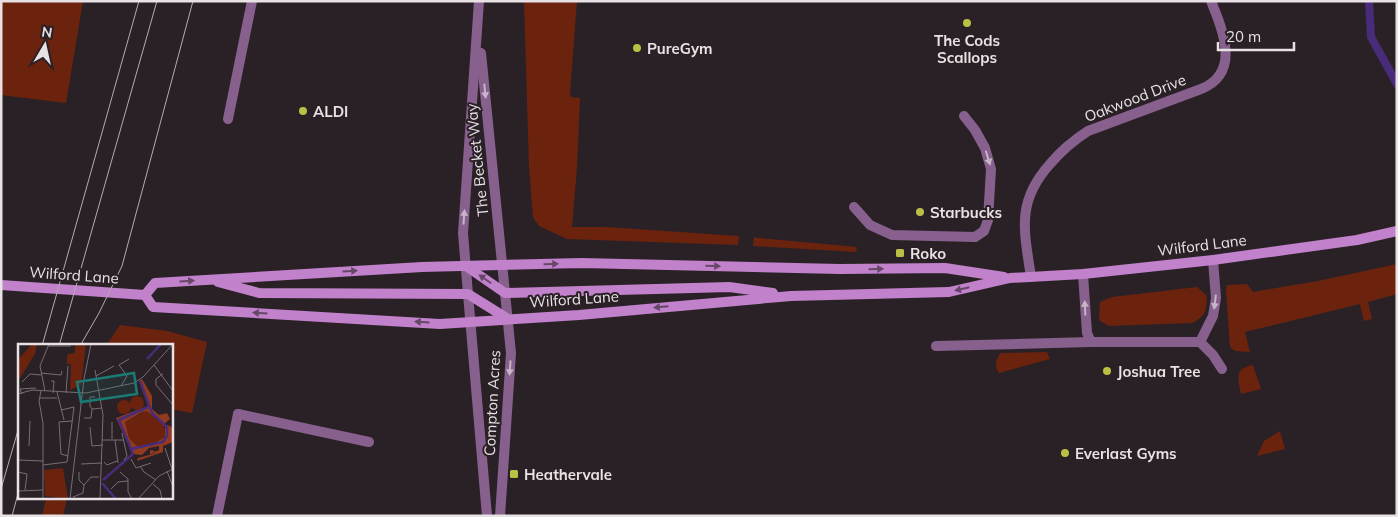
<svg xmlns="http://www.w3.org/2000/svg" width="1398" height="517" font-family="Mulish,sans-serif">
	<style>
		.green { fill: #6b230e }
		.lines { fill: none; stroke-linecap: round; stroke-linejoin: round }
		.stream { stroke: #482c79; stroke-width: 8 }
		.service { stroke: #88608e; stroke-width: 10 }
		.minor { stroke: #88608e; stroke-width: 10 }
		.tertiary { stroke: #88608e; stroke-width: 10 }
		.secondary { stroke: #c181cb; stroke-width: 10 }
		.tram { stroke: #b3acaf; stroke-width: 1 }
		.oneway { fill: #c6b4c7 }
		.oneway2 { fill: #664768 }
		.poi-dot { fill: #bac045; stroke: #2a2126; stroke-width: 2 }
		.labels { text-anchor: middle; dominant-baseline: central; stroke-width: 4; stroke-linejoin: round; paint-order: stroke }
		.poi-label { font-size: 15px; font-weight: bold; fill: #e8e2e5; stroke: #2a2126; text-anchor: start }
		.street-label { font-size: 15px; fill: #e8e2e5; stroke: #2a2126 }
		.inset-river { fill: none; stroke: #482c79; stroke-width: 2.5 }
		.inset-road { fill: none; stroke: #766e72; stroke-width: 1 }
		.view { fill: #1a7b74; fill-opacity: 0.15; stroke: #1a7b74; stroke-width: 2.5 }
		.inset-edge { fill: none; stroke: #e8e2e5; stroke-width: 2.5 }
	</style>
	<rect width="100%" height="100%" fill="#2a2126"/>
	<g class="green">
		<path d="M1,1H83L66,103L1,95Z"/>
		<path d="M524,1H577L570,93L571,97L580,98L577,168L572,227H606L739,236L738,245L567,239L539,226L533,217L529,168Z"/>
		<path d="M754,237L759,238L857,247L856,252L753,246Z"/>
		<path d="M1397,264V294L1368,302L1372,319L1364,321L1360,304L1245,332L1250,352L1235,351L1230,347L1226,291L1227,285L1247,284L1253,292L1318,281Z"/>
		<path d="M1197,287L1207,296C1206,311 1206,316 1192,323L1109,326L1100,321L1099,316L1100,302L1112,297Z"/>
		<path d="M120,325L167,331L207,342L192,413L171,409V346H106Z"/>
		<path d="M1047,352L1050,359L999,373C994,367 996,358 1001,353Z"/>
		<path d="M1253,365L1261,389L1241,394C1238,377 1234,369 1253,365Z"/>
		<path d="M1280,431L1285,449L1257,456L1264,441Z"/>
		<path d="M46,498H67L63,516H42Z"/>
	</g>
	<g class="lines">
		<path class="stream" d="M1369,1L1371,37L1397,84"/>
		<g class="service">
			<path d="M228,119L252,1"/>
			<path d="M854,207L870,225L892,235L975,237L984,231L988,220L991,169L985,148L975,130L964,116"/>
			<path d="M1083,274L1087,333L1091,342"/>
			<path d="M1200,342L1213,316L1216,298L1213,260"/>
			<path d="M936,346L1091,342H1200L1213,355L1222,369"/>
			<path d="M238,414L369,442"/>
		</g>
		<g class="minor">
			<path d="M481,53L505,293"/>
			<path d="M1031,277C1024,230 1016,202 1050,164C1061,151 1074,140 1088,131L1201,89C1241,73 1223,31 1211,1"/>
			<path d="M468,294L463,233L479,1"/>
			<path d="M217,516L238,414"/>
		</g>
		<g class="tertiary">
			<path d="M468,294L487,516"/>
			<path d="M500,516L511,353L505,293"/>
		</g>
		<g class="secondary">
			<path d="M466,266L505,293L729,287L773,293"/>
			<path d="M218,282L259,293L468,294L508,319"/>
			<path d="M1,285L145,295"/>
			<path d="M145,295L153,307L440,324L579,315L791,296L949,292L1010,278L1083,274L1213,260L1357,240L1397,231"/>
			<path d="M145,295L155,283L422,267L582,263L840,269L945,268L1004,277"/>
		</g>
		<g class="tram">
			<path d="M42,346L139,1"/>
			<path d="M59,346L157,1"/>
			<path d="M80,346L99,313L122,266L193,1"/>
			<path d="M1,489L19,427"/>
			<path d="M12,516L19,490"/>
		</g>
	</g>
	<defs><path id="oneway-solid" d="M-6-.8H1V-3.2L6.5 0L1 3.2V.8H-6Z" transform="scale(1.25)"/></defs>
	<g class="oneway">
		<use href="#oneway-solid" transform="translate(485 91) rotate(84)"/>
		<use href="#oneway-solid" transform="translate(988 158) rotate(73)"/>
		<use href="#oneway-solid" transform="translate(464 217) rotate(-86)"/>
		<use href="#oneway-solid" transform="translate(1215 302) rotate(97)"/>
		<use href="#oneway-solid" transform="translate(1085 308) rotate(-93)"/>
		<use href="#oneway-solid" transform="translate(510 368) rotate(94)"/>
	</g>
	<g class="oneway2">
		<use href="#oneway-solid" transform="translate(551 264) rotate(-1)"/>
		<use href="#oneway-solid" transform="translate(713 266) rotate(2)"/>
		<use href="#oneway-solid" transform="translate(876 269) rotate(-1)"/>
		<use href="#oneway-solid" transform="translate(350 271) rotate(-3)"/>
		<use href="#oneway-solid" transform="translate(485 279) rotate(-145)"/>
		<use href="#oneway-solid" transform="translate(187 281) rotate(-3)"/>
		<use href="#oneway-solid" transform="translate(962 289) rotate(167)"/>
		<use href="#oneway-solid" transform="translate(661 307) rotate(175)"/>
		<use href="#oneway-solid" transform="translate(260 313) rotate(-177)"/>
		<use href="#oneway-solid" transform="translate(422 322) rotate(-177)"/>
	</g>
	<g class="poi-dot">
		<circle cx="967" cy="23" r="5"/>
		<circle cx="637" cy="48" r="5"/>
		<circle cx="303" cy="111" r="5"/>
		<circle cx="920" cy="212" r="5"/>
		<rect x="895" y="248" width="10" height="10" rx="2.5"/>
		<circle cx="1107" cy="371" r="5"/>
		<circle cx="1065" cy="453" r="5"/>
		<rect x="509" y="469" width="10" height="10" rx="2.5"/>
	</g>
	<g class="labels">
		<g class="poi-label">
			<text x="967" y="40" text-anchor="middle">The Cods<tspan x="967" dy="17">Scallops</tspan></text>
			<text x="647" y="48">PureGym</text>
			<text x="313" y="111">ALDI</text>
			<text x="930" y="212">Starbucks</text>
			<text x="910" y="253">Roko</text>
			<text x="1117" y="371">Joshua Tree</text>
			<text x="1075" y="453">Everlast Gyms</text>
			<text x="524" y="474">Heathervale</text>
		</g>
		<g class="street-label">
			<text transform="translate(1135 98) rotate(-21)">Oakwood Drive</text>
			<text transform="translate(477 160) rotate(-96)">The Becket Way</text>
			<text transform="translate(1202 245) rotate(-7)">Wilford Lane</text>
			<text transform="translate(74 275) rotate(4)">Wilford Lane</text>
			<text transform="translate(574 299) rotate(-4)">Wilford Lane</text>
			<text transform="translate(492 403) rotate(-87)">Compton Acres</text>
		</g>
	</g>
	<g transform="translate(18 344)">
		<rect width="155" height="155" fill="#2a2126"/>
		<path d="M14,0H19L17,10L0,37V16ZM57,0H68L63,41L52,46L53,20H49V13L50,10L57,9ZM112 59a7 7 0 1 1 14 0a7 7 0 1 1-14 0ZM99 63a7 7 0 1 1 14 0a7 7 0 1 1-14 0ZM129,66L145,79L148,91L142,97L120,103L111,94L107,78ZM45,124L50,155L27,152L26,126Z" fill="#6b230e"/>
		<path d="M124,35L134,52V65L141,71L149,69L152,75L146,80L129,67L124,68L107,78L111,94L121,104L139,98L147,93V81H150L155,84V98L145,102V108L119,117L120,114L138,109L132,110V106L137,107L134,109L141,106V102L131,104L124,111L115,110L98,74L130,62L121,37Z" fill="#923a20"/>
		<path class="inset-river" d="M129,15L143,0M113,105L101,76L130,63M85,136L115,110L113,105L145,98L149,92V83L134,69L122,37M84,139L98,155"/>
		<path class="inset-road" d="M30,2H53M136,21L155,47M77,26L85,71L82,155M23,29L43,31L44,27M145,30L138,35V41L155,61M78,32L96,22M33,37H36L35,49M4,38L12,30L23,31M103,42L109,32L101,21L111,15M23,47L21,57L25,79V155M27,47L22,22L31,0M39,48L46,76M48,49L50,22M0,50L14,46L68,49L116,39L125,33L155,0M4,50L2,45L18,44M77,53H72V62L74,65L84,64M21,54H39M66,74H73L74,65M72,83L74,102L85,101M104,89L109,112L106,116M94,95V78M84,96H105M97,96L100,119M11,102L12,77M147,104L154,125M50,112L43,110L41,78L54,77M113,115L118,124L133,119M0,116L25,117M86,118L89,121L99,117M63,120L84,119M25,121L49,118L56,63L43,66M122,122L126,128L138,136M149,127L155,143M0,128L9,130L7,146M61,128V136L66,141M102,128L110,135V148L114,155M135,140L142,146L144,155M93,145L100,138L110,137M1,147L25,146M55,153L65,149L66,141L73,133H81M52,155L66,35L73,0M120,155L141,132L155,125"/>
		<path class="view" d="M116,29L119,50L63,58L59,38Z"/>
		<rect width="155" height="155" class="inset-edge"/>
	</g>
	<rect width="1398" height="517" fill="none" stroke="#e8e2e5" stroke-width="5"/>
	<g transform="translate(45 45) rotate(9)" stroke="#2a2126" stroke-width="4" paint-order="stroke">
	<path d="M0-4L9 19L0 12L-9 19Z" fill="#e8e2e5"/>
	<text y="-8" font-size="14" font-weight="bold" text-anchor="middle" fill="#e8e2e5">N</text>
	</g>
	<path d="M1218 42v8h76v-8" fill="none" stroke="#e8e2e5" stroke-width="2.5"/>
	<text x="1226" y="42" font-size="15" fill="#e8e2e5" stroke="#2a2126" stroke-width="4" paint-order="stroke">20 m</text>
</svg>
